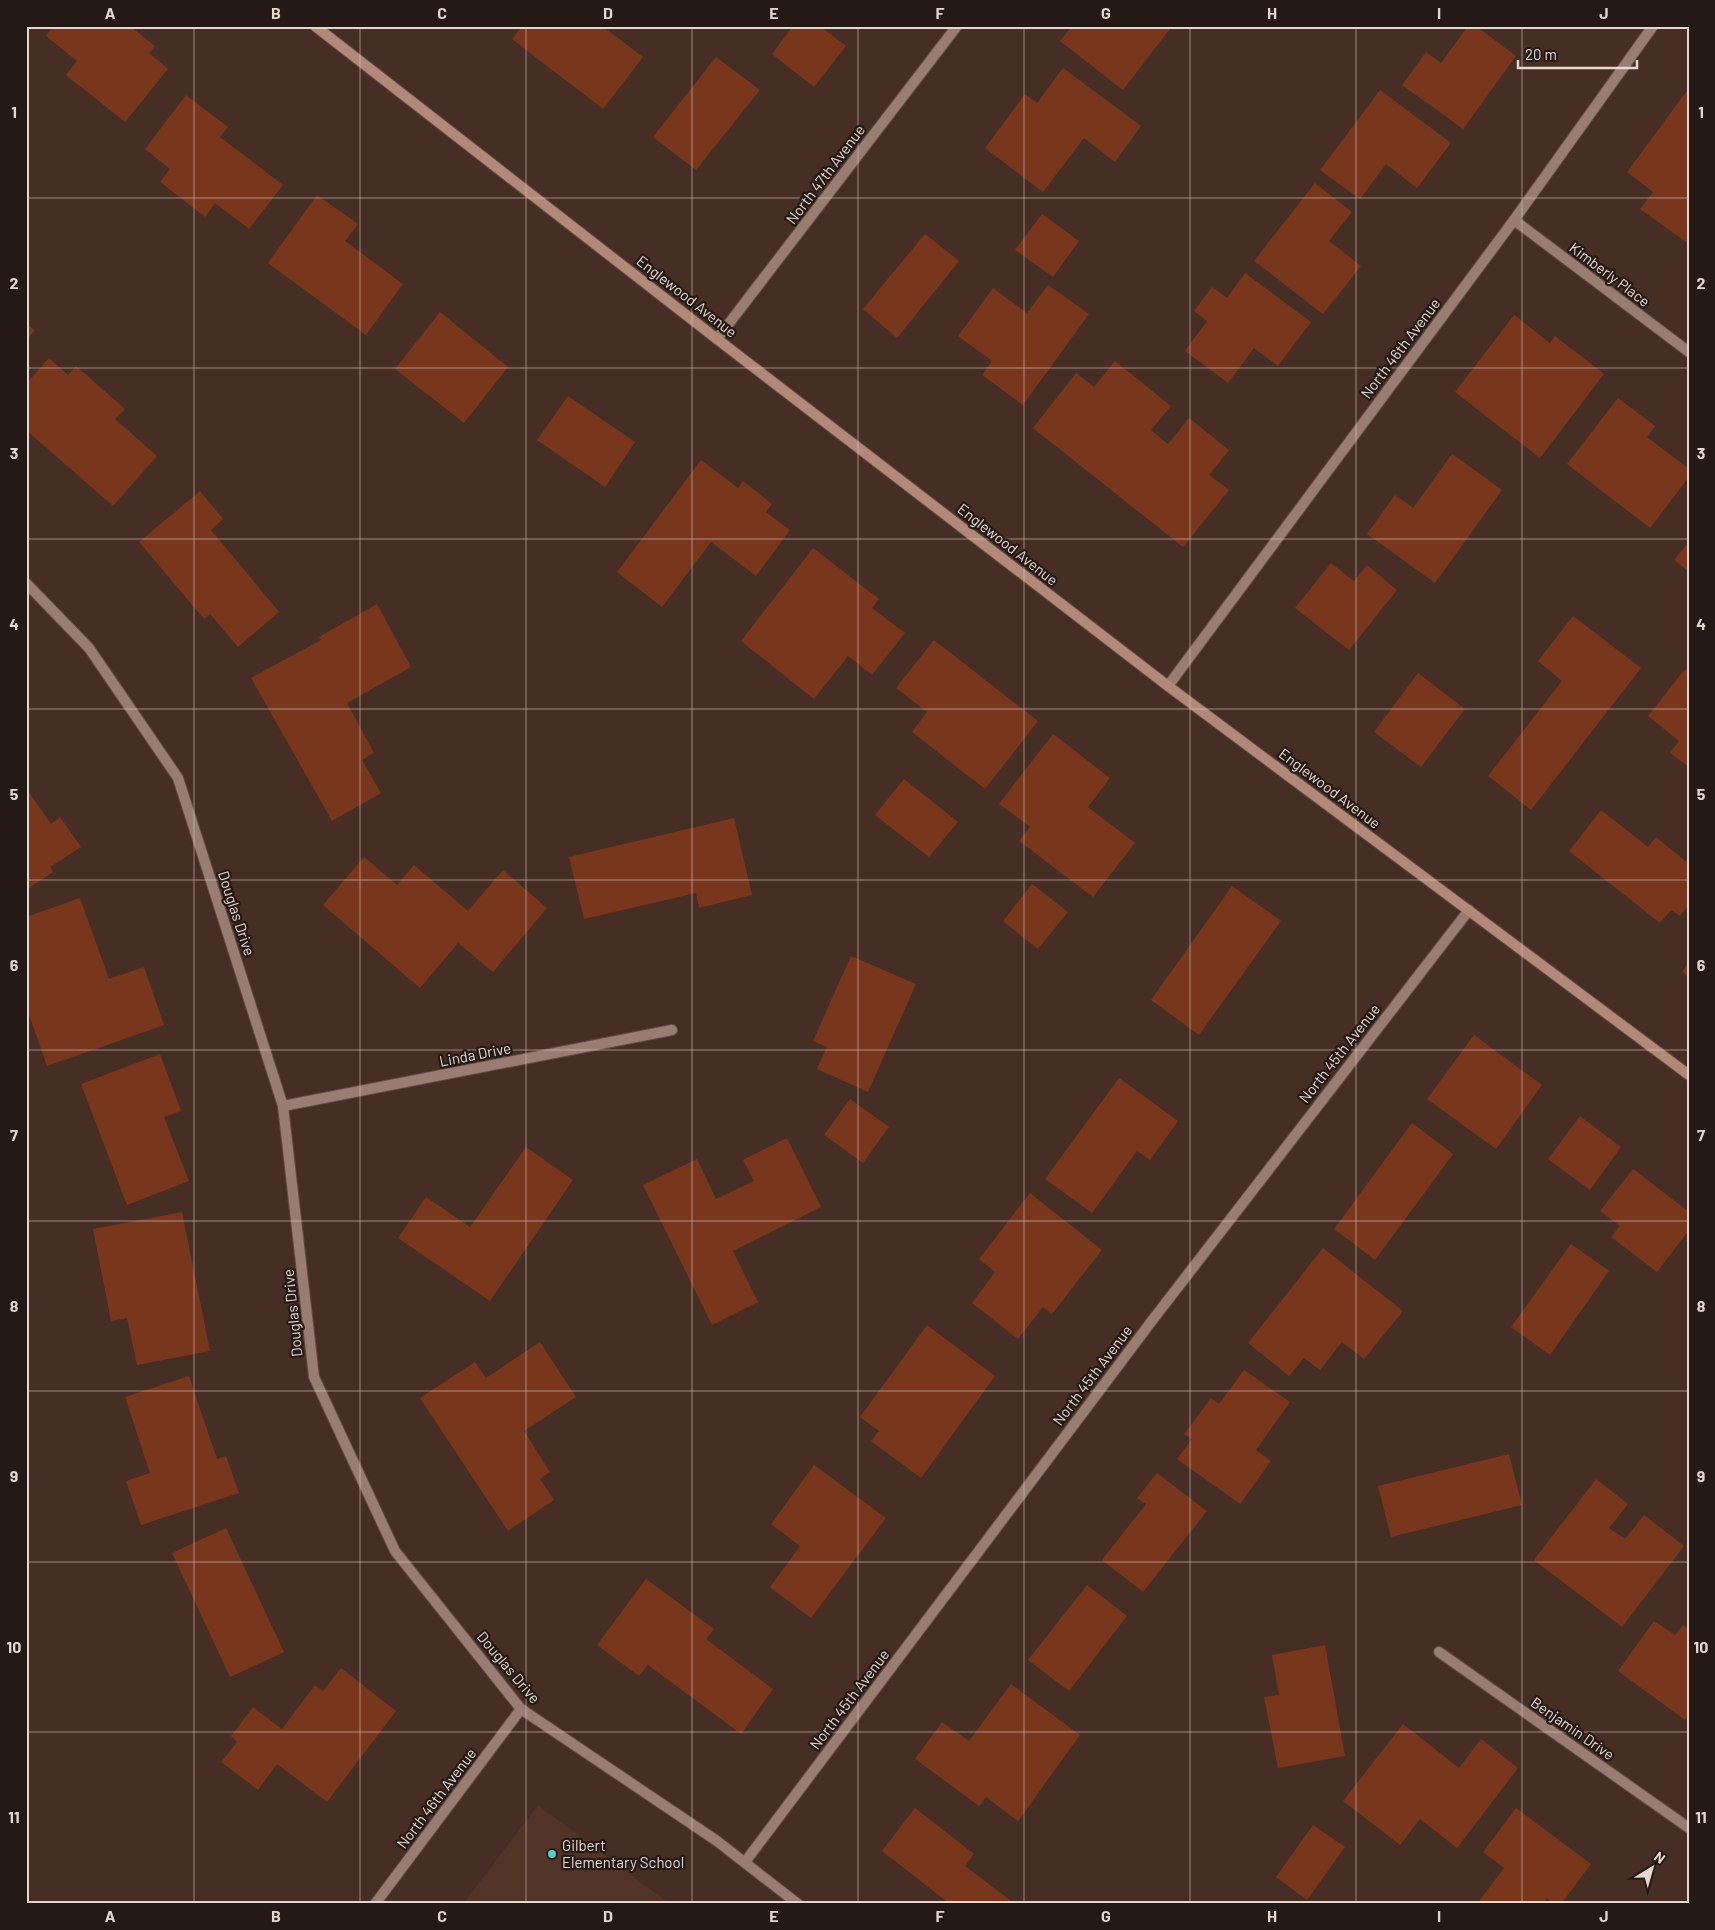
<svg xmlns="http://www.w3.org/2000/svg" width="1715" height="1930" font-family="Barlow,sans-serif">
	<style>
		.built { fill: #533429 }
		.building { fill: #78361d }
		.lines { fill: none; stroke-linecap: round; stroke-linejoin: round }
		.street-casing { stroke: #604c44; stroke-width: 12 }
		.secondary-casing { stroke: #604c44; stroke-width: 12 }
		.street { stroke: #997c72; stroke-width: 10 }
		.secondary { stroke: #b28879; stroke-width: 10 }
		.grid { fill: none; stroke: #e6d6d0; stroke-width: 1; stroke-opacity: 0.55 }
		.poi-dot { fill: #54cdc7; stroke: #251915; stroke-width: 2 }
		.labels { text-anchor: middle; dominant-baseline: central; stroke-width: 4.5; stroke-linejoin: round; paint-order: stroke }
		.street-label { font-size: 15px; fill: #e6d6d0; stroke: #251915 }
		.poi-label { font-size: 15px; fill: #e6d6d0; stroke: #251915; text-anchor: start }
		.neatline { fill: none; stroke: #e6d6d0; stroke-width: 2 }
		.grid-label { font-size: 16px; text-anchor: middle; font-weight: bold; fill: #e6d6d0 }
	</style>
	<rect width="100%" height="100%" fill="#462e25"/>
	<path class="built" d="M538,1805L670,1904H463Z"/>
	<g class="building">
		<path d="M53,26H130L155,46L149,53L168,69L125,122L66,75L77,61L46,36Z"/>
		<path d="M522,26H602L643,57L603,109L512,39Z"/>
		<path d="M793,26H820L846,46L814,87L772,54Z"/>
		<path d="M1072,26H1172L1123,90L1060,41Z"/>
		<path d="M1468,26H1476L1516,56L1463,129L1402,85L1426,52L1441,63Z"/>
		<path d="M716,57L760,90L696,170L653,137Z"/>
		<path d="M1063,68L1141,126L1115,162L1084,138L1043,192L985,148L1025,94L1037,103Z"/>
		<path d="M1380,90L1451,143L1417,188L1386,164L1360,199L1320,170Z"/>
		<path d="M1686,92L1689,94V244L1640,209L1653,192L1627,172Z"/>
		<path d="M186,95L228,127L220,137L283,185L249,229L215,203L205,217L160,182L170,169L145,149Z"/>
		<path d="M1315,183L1352,212L1329,241L1361,266L1323,314L1254,261Z"/>
		<path d="M317,195L358,224L345,241L403,284L366,335L268,263Z"/>
		<path d="M1042,214L1079,241L1053,277L1015,250Z"/>
		<path d="M925,234L959,261L897,338L863,309Z"/>
		<path d="M1245,273L1311,322L1278,366L1254,348L1228,383L1185,351L1207,321L1194,311L1212,287L1227,298Z"/>
		<path d="M1048,285L1089,314L1023,405L982,375L992,361L958,336L993,288L1027,313Z"/>
		<path d="M440,312L508,367L464,423L395,369Z"/>
		<path d="M1514,315L1550,343L1555,336L1604,374L1540,458L1455,392Z"/>
		<path d="M26,323L35,330L26,341Z"/>
		<path d="M49,358L68,375L76,366L125,409L115,419L157,456L113,506L26,430V384Z"/>
		<path d="M1115,361L1171,406L1151,430L1168,444L1189,418L1229,450L1209,475L1229,490L1183,547L1033,428L1076,373L1094,387Z"/>
		<path d="M568,396L635,442L605,487L537,440Z"/>
		<path d="M1618,398L1655,426L1647,437L1689,469V477L1650,528L1567,464Z"/>
		<path d="M1452,454L1502,490L1435,583L1367,534L1395,495L1413,508Z"/>
		<path d="M701,460L738,488L743,481L772,504L766,512L790,530L756,576L711,542L662,607L617,572Z"/>
		<path d="M200,491L223,519L211,530L279,612L238,647L210,614L204,619L139,542Z"/>
		<path d="M1689,542V572L1674,560Z"/>
		<path d="M813,548L879,599L872,608L905,633L872,675L848,656L814,699L741,641Z"/>
		<path d="M1331,563L1354,581L1367,565L1397,590L1349,650L1295,608Z"/>
		<path d="M377,604L411,667L347,703L374,753L362,760L381,793L332,821L251,678L321,640L319,637Z"/>
		<path d="M1573,616L1641,668L1531,810L1488,776L1562,681L1538,661Z"/>
		<path d="M934,640L1038,721L985,789L912,732L927,712L896,688Z"/>
		<path d="M1685,669L1689,671V767L1670,753L1679,741L1648,716Z"/>
		<path d="M1418,673L1465,709L1421,767L1374,732Z"/>
		<path d="M1053,734L1110,778L1088,807L1135,843L1093,897L1019,841L1030,827L999,804Z"/>
		<path d="M904,779L958,822L929,857L875,815Z"/>
		<path d="M26,788L51,824L60,817L81,847L50,867L53,872L26,890Z"/>
		<path d="M1601,810L1648,847L1656,837L1689,864V877L1687,879L1689,880V905L1680,916L1671,910L1660,923L1569,851Z"/>
		<path d="M734,818L752,895L699,908L696,893L584,919L569,857Z"/>
		<path d="M364,857L397,885L414,865L468,911L503,870L547,908L493,972L458,943L420,988L323,905Z"/>
		<path d="M1032,884L1068,912L1038,949L1003,921Z"/>
		<path d="M1232,886L1281,921L1199,1035L1151,1000Z"/>
		<path d="M80,898L109,979L144,967L164,1025L47,1066L26,1006V917Z"/>
		<path d="M851,956L916,984L868,1092L817,1069L827,1047L813,1041Z"/>
		<path d="M1689,963V977L1682,972Z"/>
		<path d="M1474,1035L1542,1085L1496,1149L1427,1099Z"/>
		<path d="M160,1054L181,1111L164,1117L189,1181L127,1205L81,1084Z"/>
		<path d="M1119,1078L1178,1121L1150,1160L1137,1151L1092,1213L1045,1179Z"/>
		<path d="M850,1099L889,1127L863,1163L824,1135Z"/>
		<path d="M1580,1116L1621,1147L1590,1190L1548,1159Z"/>
		<path d="M1412,1123L1453,1154L1375,1260L1334,1229Z"/>
		<path d="M787,1138L821,1207L733,1251L758,1302L712,1325L643,1185L697,1159L716,1199L754,1181L743,1160Z"/>
		<path d="M526,1147L573,1180L490,1301L398,1238L426,1197L470,1227Z"/>
		<path d="M1633,1169L1689,1212V1230L1657,1272L1611,1237L1620,1226L1600,1211Z"/>
		<path d="M1030,1193L1102,1250L1052,1314L1043,1307L1018,1339L972,1303L995,1272L979,1259Z"/>
		<path d="M182,1212L210,1351L137,1365L127,1318L111,1321L93,1229Z"/>
		<path d="M1571,1244L1609,1271L1550,1355L1511,1327Z"/>
		<path d="M1323,1248L1403,1311L1364,1359L1342,1342L1320,1370L1304,1358L1289,1376L1248,1343Z"/>
		<path d="M927,1325L995,1376L921,1478L871,1441L879,1431L860,1417Z"/>
		<path d="M540,1342L576,1397L524,1431L550,1472L540,1479L554,1500L508,1531L420,1398L475,1362L486,1378Z"/>
		<path d="M1244,1370L1290,1402L1256,1450L1271,1461L1240,1504L1177,1459L1192,1439L1184,1434L1211,1398L1219,1404Z"/>
		<path d="M189,1376L217,1459L226,1456L239,1493L141,1525L126,1481L150,1473L125,1397Z"/>
		<path d="M1509,1454L1522,1505L1391,1537L1378,1486Z"/>
		<path d="M814,1465L886,1518L811,1618L770,1587L800,1546L771,1524Z"/>
		<path d="M1157,1473L1207,1511L1143,1592L1102,1560L1146,1504L1137,1498Z"/>
		<path d="M1596,1479L1628,1504L1609,1528L1625,1539L1644,1515L1684,1546L1622,1627L1534,1560Z"/>
		<path d="M226,1528L284,1652L230,1677L172,1553Z"/>
		<path d="M646,1579L714,1629L706,1639L773,1689L741,1734L648,1665L639,1676L597,1645Z"/>
		<path d="M1087,1585L1127,1616L1069,1691L1028,1660Z"/>
		<path d="M1654,1621L1675,1635L1683,1625L1689,1629V1714L1685,1720L1618,1671Z"/>
		<path d="M1325,1645L1345,1756L1278,1768L1264,1697L1279,1695L1272,1655Z"/>
		<path d="M341,1668L396,1711L327,1802L277,1764L258,1790L221,1762L237,1742L231,1736L253,1707L282,1729L315,1685L323,1691Z"/>
		<path d="M1011,1684L1080,1735L1018,1821L986,1797L979,1806L915,1759L942,1722L969,1741Z"/>
		<path d="M1403,1724L1459,1768L1481,1739L1518,1768L1457,1848L1420,1819L1400,1845L1343,1801Z"/>
		<path d="M915,1808L974,1854L965,1866L1015,1904H950L882,1851Z"/>
		<path d="M1516,1808L1591,1864L1561,1904H1554L1547,1898L1543,1904H1477L1504,1868L1483,1852Z"/>
		<path d="M1313,1825L1345,1847L1307,1900L1276,1877Z"/>
	</g>
	<g class="lines">
		<defs>
			<g id="street">
				<path d="M1514,220L1689,352"/>
				<path d="M717,339L957,26"/>
				<path d="M26,583L89,648L178,778L283,1106L314,1377L395,1551L521,1709L717,1841L798,1904"/>
				<path d="M1168,686L1514,220L1653,26"/>
				<path d="M283,1106L672,1030"/>
				<path d="M1439,1652L1689,1828"/>
				<path d="M745,1862L1151,1322L1469,910"/>
				<path d="M375,1904L521,1709"/>
			</g>
			<path id="secondary" d="M315,26L717,339L1168,686L1689,1075"/>
		</defs>
		<use href="#street" class="street-casing"/>
		<use href="#secondary" class="secondary-casing"/>
		<use href="#street" class="street"/>
		<use href="#secondary" class="secondary"/>
	</g>
	<path class="grid" d="M194,26V1904M360,26V1904M526,26V1904M692,26V1904M858,26V1904M1024,26V1904M1190,26V1904M1356,26V1904M1522,26V1904M26,198H1689M26,368H1689M26,539H1689M26,709H1689M26,880H1689M26,1050H1689M26,1221H1689M26,1391H1689M26,1562H1689M26,1732H1689"/>
	<circle class="poi-dot" cx="552" cy="1854" r="5"/>
	<g class="labels">
		<g class="street-label">
			<text transform="translate(825 174) rotate(-53)">North 47th Avenue</text>
			<text transform="translate(1610 274) rotate(37)">Kimberly Place</text>
			<text transform="translate(687 296) rotate(38)">Englewood Avenue</text>
			<text transform="translate(1400 348) rotate(-53)">North 46th Avenue</text>
			<text transform="translate(1008 544) rotate(38)">Englewood Avenue</text>
			<text transform="translate(1330 788) rotate(37)">Englewood Avenue</text>
			<text transform="translate(237 913) rotate(72)">Douglas Drive</text>
			<text transform="translate(1339 1053) rotate(-52)">North 45th Avenue</text>
			<text transform="translate(475 1054) rotate(-11)">Linda Drive</text>
			<text transform="translate(292 1313) rotate(-96)">Douglas Drive</text>
			<text transform="translate(1092 1375) rotate(-53)">North 45th Avenue</text>
			<text transform="translate(509 1667) rotate(50)">Douglas Drive</text>
			<text transform="translate(849 1699) rotate(-53)">North 45th Avenue</text>
			<text transform="translate(1573 1728) rotate(35)">Benjamin Drive</text>
			<text transform="translate(436 1798) rotate(-53)">North 46th Avenue</text>
		</g>
		<g class="poi-label">
			<text x="562" y="1845">Gilbert<tspan x="562" dy="17">Elementary School</tspan></text>
		</g>
	</g>
	<rect width="1715" height="1930" fill="none" stroke="#251915" stroke-width="55"/>
	<g transform="translate(1652 1868) rotate(37)" stroke="#251915" stroke-width="4" paint-order="stroke">
	<path d="M0-4L9 19L0 12L-9 19Z" fill="#e6d6d0"/>
	<text y="-8" font-size="14" font-weight="bold" text-anchor="middle" fill="#e6d6d0">N</text>
	</g>
	<path d="M1518 60v8h119v-8" fill="none" stroke="#e6d6d0" stroke-width="2.5"/>
	<text x="1525" y="60" font-size="15" fill="#e6d6d0" stroke="#251915" stroke-width="4" paint-order="stroke">20 m</text>
	<rect x="28" y="28" width="1660" height="1874" class="neatline"/>
	<g class="grid-label">
		<text x="110" y="19">A</text>
		<text x="276" y="19">B</text>
		<text x="442" y="19">C</text>
		<text x="608" y="19">D</text>
		<text x="774" y="19">E</text>
		<text x="940" y="19">F</text>
		<text x="1106" y="19">G</text>
		<text x="1272" y="19">H</text>
		<text x="1439" y="19">I</text>
		<text x="1604" y="19">J</text>
		<text x="14" y="118">1</text>
		<text x="1701" y="118">1</text>
		<text x="14" y="289">2</text>
		<text x="1701" y="289">2</text>
		<text x="14" y="459">3</text>
		<text x="1701" y="459">3</text>
		<text x="14" y="630">4</text>
		<text x="1701" y="630">4</text>
		<text x="14" y="800">5</text>
		<text x="1701" y="800">5</text>
		<text x="14" y="971">6</text>
		<text x="1701" y="971">6</text>
		<text x="14" y="1141">7</text>
		<text x="1701" y="1141">7</text>
		<text x="14" y="1312">8</text>
		<text x="1701" y="1312">8</text>
		<text x="14" y="1482">9</text>
		<text x="1701" y="1482">9</text>
		<text x="14" y="1653">10</text>
		<text x="1701" y="1653">10</text>
		<text x="14" y="1823">11</text>
		<text x="1701" y="1823">11</text>
		<text x="110" y="1922">A</text>
		<text x="276" y="1922">B</text>
		<text x="442" y="1922">C</text>
		<text x="608" y="1922">D</text>
		<text x="774" y="1922">E</text>
		<text x="940" y="1922">F</text>
		<text x="1106" y="1922">G</text>
		<text x="1272" y="1922">H</text>
		<text x="1439" y="1922">I</text>
		<text x="1604" y="1922">J</text>
	</g>
</svg>
